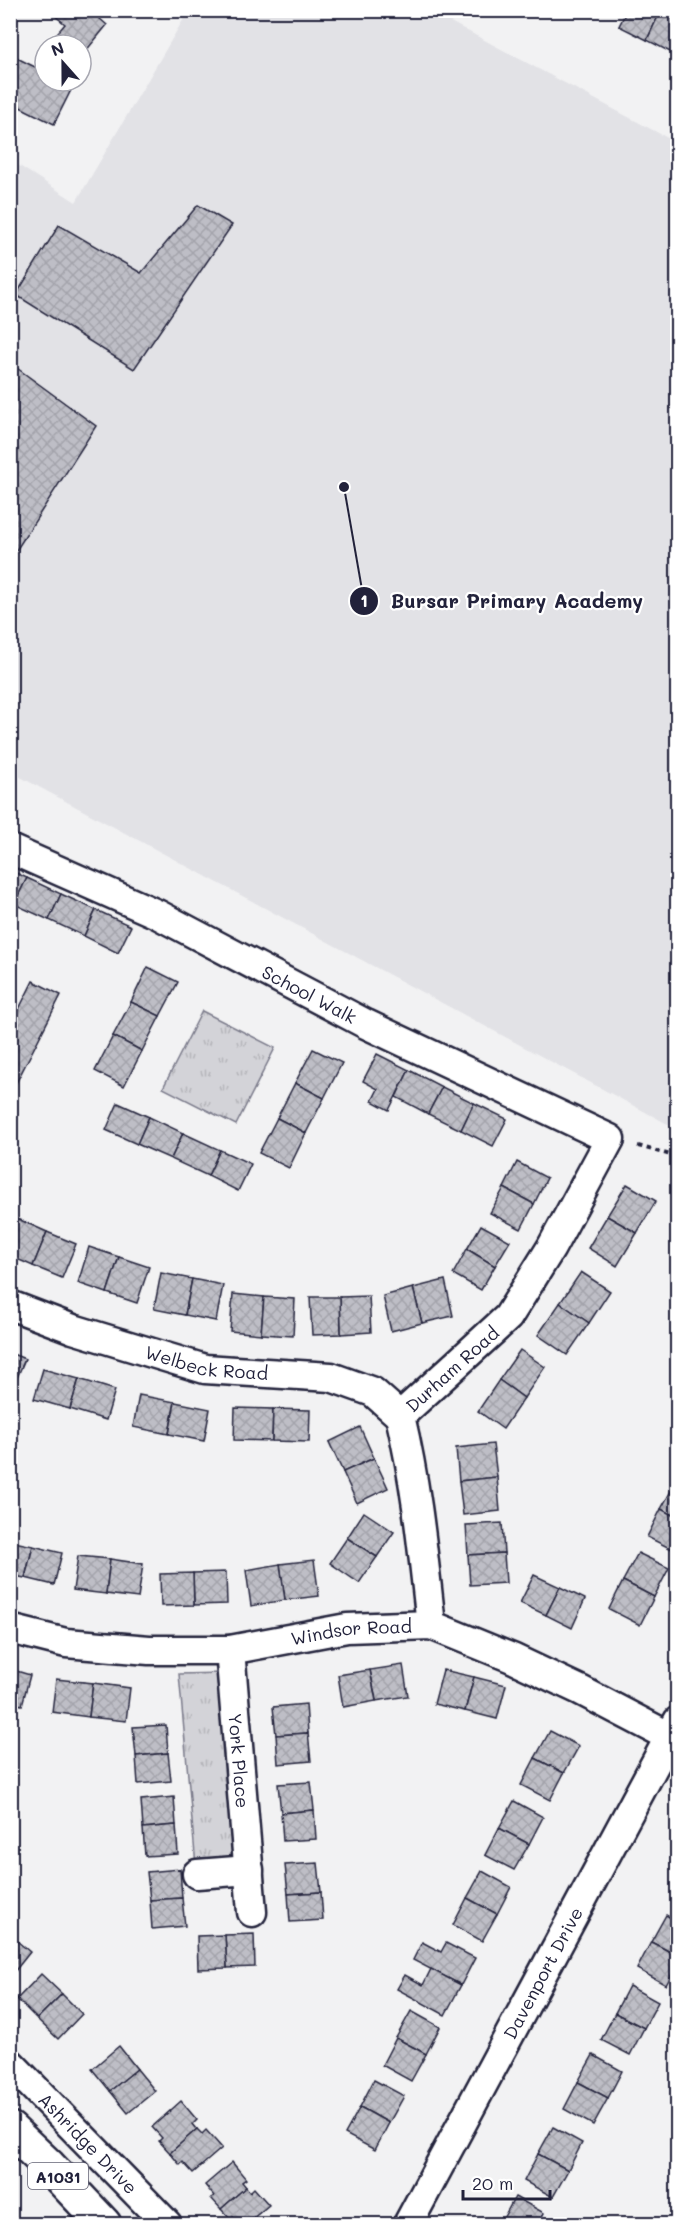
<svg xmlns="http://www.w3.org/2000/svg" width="688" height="2235" font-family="Mali,sans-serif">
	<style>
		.built { fill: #e2e2e6 }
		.grass { fill: url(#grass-tufts); stroke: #7a7a8a; stroke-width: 1.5 }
		.building { fill: url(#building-cross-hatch); stroke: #22223b; stroke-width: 1.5 }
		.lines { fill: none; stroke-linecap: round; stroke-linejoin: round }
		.street-casing { stroke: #22223b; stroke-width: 33 }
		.primary-casing { stroke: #22223b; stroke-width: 38 }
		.path { stroke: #22223b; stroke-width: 4; stroke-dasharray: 4.5 4.5; stroke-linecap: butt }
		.street { stroke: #fff; stroke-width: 28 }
		.primary { stroke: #fff; stroke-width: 33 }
		.labels { text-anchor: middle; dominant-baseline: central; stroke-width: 4.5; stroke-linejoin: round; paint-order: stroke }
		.shield { fill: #fff; stroke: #646476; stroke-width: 1.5 }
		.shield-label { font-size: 16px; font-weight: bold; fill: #22223b }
		.street-label { font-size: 18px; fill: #22223b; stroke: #fff }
		.leader { fill: none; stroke: #22223b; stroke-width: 2 }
		.callout-dot { fill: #22223b; stroke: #fff; stroke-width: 2 }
		.mark-label { font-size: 18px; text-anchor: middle; font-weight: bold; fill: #fff }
		.callout-label { font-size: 20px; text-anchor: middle; font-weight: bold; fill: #22223b; stroke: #fff; stroke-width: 4.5; stroke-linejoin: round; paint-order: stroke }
	</style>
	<defs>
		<pattern id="grass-tufts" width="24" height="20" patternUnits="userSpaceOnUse" patternTransform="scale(1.5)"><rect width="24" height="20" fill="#d3d3d8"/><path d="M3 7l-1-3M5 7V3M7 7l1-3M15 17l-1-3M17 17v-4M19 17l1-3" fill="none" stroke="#b5b5ba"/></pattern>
		<pattern id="building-cross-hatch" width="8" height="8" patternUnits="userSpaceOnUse" patternTransform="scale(1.5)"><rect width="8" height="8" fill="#bebec6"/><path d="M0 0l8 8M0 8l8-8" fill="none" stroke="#a3a3ab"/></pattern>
	</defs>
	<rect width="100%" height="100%" fill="#f2f2f3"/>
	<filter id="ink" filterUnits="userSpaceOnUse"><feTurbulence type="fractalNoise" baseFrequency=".0167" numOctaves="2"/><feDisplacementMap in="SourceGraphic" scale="12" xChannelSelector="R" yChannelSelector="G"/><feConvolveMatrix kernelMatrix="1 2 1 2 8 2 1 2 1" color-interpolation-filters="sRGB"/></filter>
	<g filter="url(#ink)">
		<path class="built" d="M189,10L430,11L677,143V1129L11,772L10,160L76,202Z"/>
		<g class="grass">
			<path d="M202,1011L275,1048L236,1125L163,1088Z"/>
			<path d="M223,1673L240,1862L196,1866L179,1674Z"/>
		</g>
		<g class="building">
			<path d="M48,10H90L107,25L81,57V45H47L65,24Z"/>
			<path d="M627,10H661L647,40L619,26Z"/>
			<path d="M661,10H671L678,14V47L674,54L647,40Z"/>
			<path d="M17,58L45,72V81H64L73,86L54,124L10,102V72Z"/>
			<path d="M198,205L232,225L134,369L16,295L59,225L141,273Z"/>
			<path d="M10,363L96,426L10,560Z"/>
			<path d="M10,870L27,878L14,904L10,902Z"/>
			<path d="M27,878L61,894L49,920L14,904Z"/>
			<path d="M61,894L96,910L84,936L49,920Z"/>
			<path d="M96,910L131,926L118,953L84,936Z"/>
			<path d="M148,967L178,982L160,1016L131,1002Z"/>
			<path d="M33,981L61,995L10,1095V1027Z"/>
			<path d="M131,1002L160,1016L142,1051L113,1036Z"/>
			<path d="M113,1036L142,1051L124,1086L95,1071Z"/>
			<path d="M313,1049L342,1063L324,1098L295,1083Z"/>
			<path d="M377,1054L409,1070L389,1110L372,1101L378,1089L363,1081Z"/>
			<path d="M409,1070L442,1087L428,1114L396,1097Z"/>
			<path d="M295,1083L324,1098L306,1133L277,1118Z"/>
			<path d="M442,1087L474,1103L461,1130L428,1114Z"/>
			<path d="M118,1103L149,1117L137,1144L106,1130Z"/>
			<path d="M474,1103L507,1119L493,1146L461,1130Z"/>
			<path d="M149,1117L183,1133L171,1159L137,1144Z"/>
			<path d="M277,1118L306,1133L289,1168L259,1153Z"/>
			<path d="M183,1133L220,1150L208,1176L171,1159Z"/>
			<path d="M220,1150L251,1164L238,1191L208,1176Z"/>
			<path d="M517,1162L547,1178L534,1204L504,1188Z"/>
			<path d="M627,1184L656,1201L637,1233L607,1216Z"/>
			<path d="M504,1188L534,1204L521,1229L490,1213Z"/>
			<path d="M607,1216L637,1233L617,1266L588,1248Z"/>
			<path d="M18,1219L47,1232L33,1266L10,1256V1238Z"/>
			<path d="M481,1225L510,1241L495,1266L467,1249Z"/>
			<path d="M47,1232L76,1244L62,1278L33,1266Z"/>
			<path d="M89,1247L119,1257L107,1293L78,1283Z"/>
			<path d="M467,1249L495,1266L481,1290L453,1274Z"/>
			<path d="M119,1257L149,1267L137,1303L107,1293Z"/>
			<path d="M581,1272L610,1291L589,1323L560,1303Z"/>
			<path d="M161,1273L192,1279L185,1315L154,1309Z"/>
			<path d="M192,1279L223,1285L216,1321L185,1315Z"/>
			<path d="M445,1280L453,1316L422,1323L413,1288Z"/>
			<path d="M413,1288L422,1323L391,1331L383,1296Z"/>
			<path d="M233,1294L264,1297L261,1334L230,1331Z"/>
			<path d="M369,1296L371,1332L341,1334L340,1297Z"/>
			<path d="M264,1297L295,1299L293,1336L261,1334Z"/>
			<path d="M310,1297H340L341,1334L312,1335Z"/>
			<path d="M560,1303L589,1323L567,1355L538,1335Z"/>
			<path d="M520,1350L545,1367L524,1398L499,1380Z"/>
			<path d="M10,1353L25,1359L13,1387L10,1386Z"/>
			<path d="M43,1369L79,1379L70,1409L34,1399Z"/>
			<path d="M79,1379L115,1390L106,1420L70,1409Z"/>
			<path d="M499,1380L524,1398L503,1429L478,1411Z"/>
			<path d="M139,1395L175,1402L169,1434L133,1427Z"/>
			<path d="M175,1402L210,1409L204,1441L169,1434Z"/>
			<path d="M235,1408L273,1409L272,1441L234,1440Z"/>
			<path d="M273,1409L310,1410L309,1442L272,1441Z"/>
			<path d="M360,1427L374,1458L343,1472L329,1442Z"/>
			<path d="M493,1444L497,1477L459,1481L456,1448Z"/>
			<path d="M374,1458L388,1488L357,1503L343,1472Z"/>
			<path d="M497,1477L500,1511L463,1515L459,1481Z"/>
			<path d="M676,1482L678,1483V1518L661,1509Z"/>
			<path d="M661,1509L678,1518V1552L647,1537Z"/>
			<path d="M364,1512L394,1532L377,1557L347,1538Z"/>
			<path d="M502,1523L504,1553L468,1555L466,1525Z"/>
			<path d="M347,1538L377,1557L359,1583L330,1563Z"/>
			<path d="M10,1541L33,1546L25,1578L10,1575Z"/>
			<path d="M33,1546L62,1553L54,1585L25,1578Z"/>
			<path d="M504,1553L506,1583L470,1585L468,1555Z"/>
			<path d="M638,1553L669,1568L654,1597L623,1581Z"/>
			<path d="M78,1556L110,1559L106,1594L73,1590Z"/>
			<path d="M110,1559L143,1564L138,1598L106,1594Z"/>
			<path d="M314,1560L319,1596L285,1600L280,1564Z"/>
			<path d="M280,1564L285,1600L251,1606L246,1570Z"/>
			<path d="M226,1572L227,1604L194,1605L193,1573Z"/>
			<path d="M193,1573L194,1605L161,1606L160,1574Z"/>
			<path d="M534,1575L560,1587L546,1615L520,1603Z"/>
			<path d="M623,1581L654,1597L640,1625L609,1609Z"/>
			<path d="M560,1587L585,1599L572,1628L546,1615Z"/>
			<path d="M403,1665L408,1696L376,1701L370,1670Z"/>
			<path d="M10,1669L30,1675L22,1705L10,1702Z"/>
			<path d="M370,1670L376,1701L343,1707L338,1675Z"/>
			<path d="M443,1670L474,1677L465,1711L434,1704Z"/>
			<path d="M474,1677L506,1685L497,1719L465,1711Z"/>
			<path d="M56,1679L93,1683L89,1717L52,1712Z"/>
			<path d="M93,1683L130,1688L126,1721L89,1717Z"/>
			<path d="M306,1704L308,1733L276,1735L273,1707Z"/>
			<path d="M166,1725L168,1753L136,1756L133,1727Z"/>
			<path d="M550,1731L579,1746L564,1773L535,1758Z"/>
			<path d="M308,1733L311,1761L278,1764L276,1735Z"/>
			<path d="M168,1753L171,1781L138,1784L136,1756Z"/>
			<path d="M535,1758L564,1773L550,1800L521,1785Z"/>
			<path d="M311,1782L314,1810L281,1813L278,1784Z"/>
			<path d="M174,1797L176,1825L143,1828L141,1800Z"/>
			<path d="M514,1801L543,1817L529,1844L499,1828Z"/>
			<path d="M314,1810L316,1839L283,1841L281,1813Z"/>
			<path d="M176,1825L178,1854L145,1856L143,1828Z"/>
			<path d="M499,1828L529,1844L514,1870L485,1855Z"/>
			<path d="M318,1863L321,1892L288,1894L285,1865Z"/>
			<path d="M180,1869L182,1898L150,1900L147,1872Z"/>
			<path d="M482,1871L511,1887L497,1914L467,1898Z"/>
			<path d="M321,1892L323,1920L290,1922L288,1894Z"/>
			<path d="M182,1898L185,1926L152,1929L150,1900Z"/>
			<path d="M467,1898L497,1914L482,1941L453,1925Z"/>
			<path d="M666,1915L678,1922V1956L651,1942Z"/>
			<path d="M254,1934L255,1967L227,1968L225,1935Z"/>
			<path d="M225,1935L227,1968L198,1969L197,1936Z"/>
			<path d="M17,1941L30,1952L10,1977V1955L15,1950L12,1947Z"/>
			<path d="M422,1942L441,1952L446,1943L475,1958L461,1985L413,1960Z"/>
			<path d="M651,1942L678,1956V1963L666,1985L637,1969Z"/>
			<path d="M431,1969L461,1985L445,2015L397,1989L405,1975L423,1985Z"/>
			<path d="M41,1974L62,1994L37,2019L17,1999Z"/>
			<path d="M629,1986L658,2002L644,2028L615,2013Z"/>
			<path d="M62,1994L82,2014L58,2039L37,2019Z"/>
			<path d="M411,2011L440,2027L426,2054L396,2038Z"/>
			<path d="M615,2013L644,2028L630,2055L601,2040Z"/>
			<path d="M396,2038L426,2054L411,2081L382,2065Z"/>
			<path d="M119,2046L137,2069L110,2091L92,2069Z"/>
			<path d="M593,2055L622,2071L608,2098L578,2082Z"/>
			<path d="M137,2069L155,2091L128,2113L110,2091Z"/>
			<path d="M374,2080L404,2096L389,2123L360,2107Z"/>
			<path d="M578,2082L608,2098L593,2125L564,2109Z"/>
			<path d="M181,2101L197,2120L193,2124L197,2129L170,2153L159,2141L162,2138L152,2127Z"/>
			<path d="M360,2107L389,2123L375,2150L345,2134Z"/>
			<path d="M553,2127L582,2143L568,2170L538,2154Z"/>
			<path d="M197,2129L202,2134L206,2130L222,2148L193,2173L183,2162L180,2165L170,2153Z"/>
			<path d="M538,2154L568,2170L553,2197L524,2181Z"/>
			<path d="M232,2162L246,2179L242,2182L246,2187L221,2209L211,2198L214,2196L205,2185Z"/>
			<path d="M246,2187L250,2192L254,2188L269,2205L246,2224H240L233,2217L231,2220L221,2209Z"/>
			<path d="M515,2197L544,2213L538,2224H500Z"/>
		</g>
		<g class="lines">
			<defs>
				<g id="street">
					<path id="s1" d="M10,849L157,914L366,1024L610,1139L551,1248L508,1317L400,1416C417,1487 423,1553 431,1625"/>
					<path id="s2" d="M10,1305L73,1329L205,1369L331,1377L373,1392L400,1416"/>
					<path id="s3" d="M10,1629L66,1643L149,1650H230L347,1628L431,1625L512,1658L580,1690L670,1737"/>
					<path id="s4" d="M230,1650L252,1912"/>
					<path d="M197,1874L249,1870"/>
					<path id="s5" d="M10,2063L167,2224"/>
					<path id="s6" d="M408,2224L678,1721"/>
				</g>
				<path id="primary" d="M10,2129L49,2166L104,2224"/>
			</defs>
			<use href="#street" class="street-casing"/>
			<use href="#primary" class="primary-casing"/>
			<path class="path" d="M638,1146L678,1157"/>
			<use href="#street" class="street"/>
			<use href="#primary" class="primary"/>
		</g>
	</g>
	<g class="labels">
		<rect class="shield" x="28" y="2163" width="60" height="26" rx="4.5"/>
		<g class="shield-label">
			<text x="58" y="2176">A1031</text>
		</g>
		<g class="street-label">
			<text stroke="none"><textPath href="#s1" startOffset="333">School Walk</textPath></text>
			<text stroke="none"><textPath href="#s2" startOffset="206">Welbeck Road</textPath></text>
			<text transform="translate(452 1369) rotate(-42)">Durham Road</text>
			<text stroke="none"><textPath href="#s3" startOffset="345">Windsor Road</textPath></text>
			<text stroke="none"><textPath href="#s4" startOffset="111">York Place</textPath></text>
			<text stroke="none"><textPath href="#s6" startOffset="285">Davenport Drive</textPath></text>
			<text stroke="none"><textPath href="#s5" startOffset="112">Ashridge Drive</textPath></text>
		</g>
	</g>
	<path class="leader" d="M344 487L364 601"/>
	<g class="callout-dot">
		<circle cx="344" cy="487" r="6"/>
		<circle cx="364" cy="601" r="15"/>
	</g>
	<g class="mark-label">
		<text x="364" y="607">1</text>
	</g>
	<g class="callout-label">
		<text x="517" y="608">Bursar Primary Academy</text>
	</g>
	<rect width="688" height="2235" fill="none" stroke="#fff" stroke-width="36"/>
	<rect x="18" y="18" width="652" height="2199" fill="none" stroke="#22223b" stroke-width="2" filter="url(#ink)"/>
	<g transform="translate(63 63) rotate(339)"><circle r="28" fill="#ffffff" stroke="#a7a7b1" stroke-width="1.5"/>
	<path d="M0-4.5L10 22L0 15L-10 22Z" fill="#22223b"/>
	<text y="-9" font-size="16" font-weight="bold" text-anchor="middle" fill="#22223b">N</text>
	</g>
	<path d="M463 2190v9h87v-9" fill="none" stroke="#22223b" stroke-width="3"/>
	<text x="472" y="2190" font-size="18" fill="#22223b" stroke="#ffffff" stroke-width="4.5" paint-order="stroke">20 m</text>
</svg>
